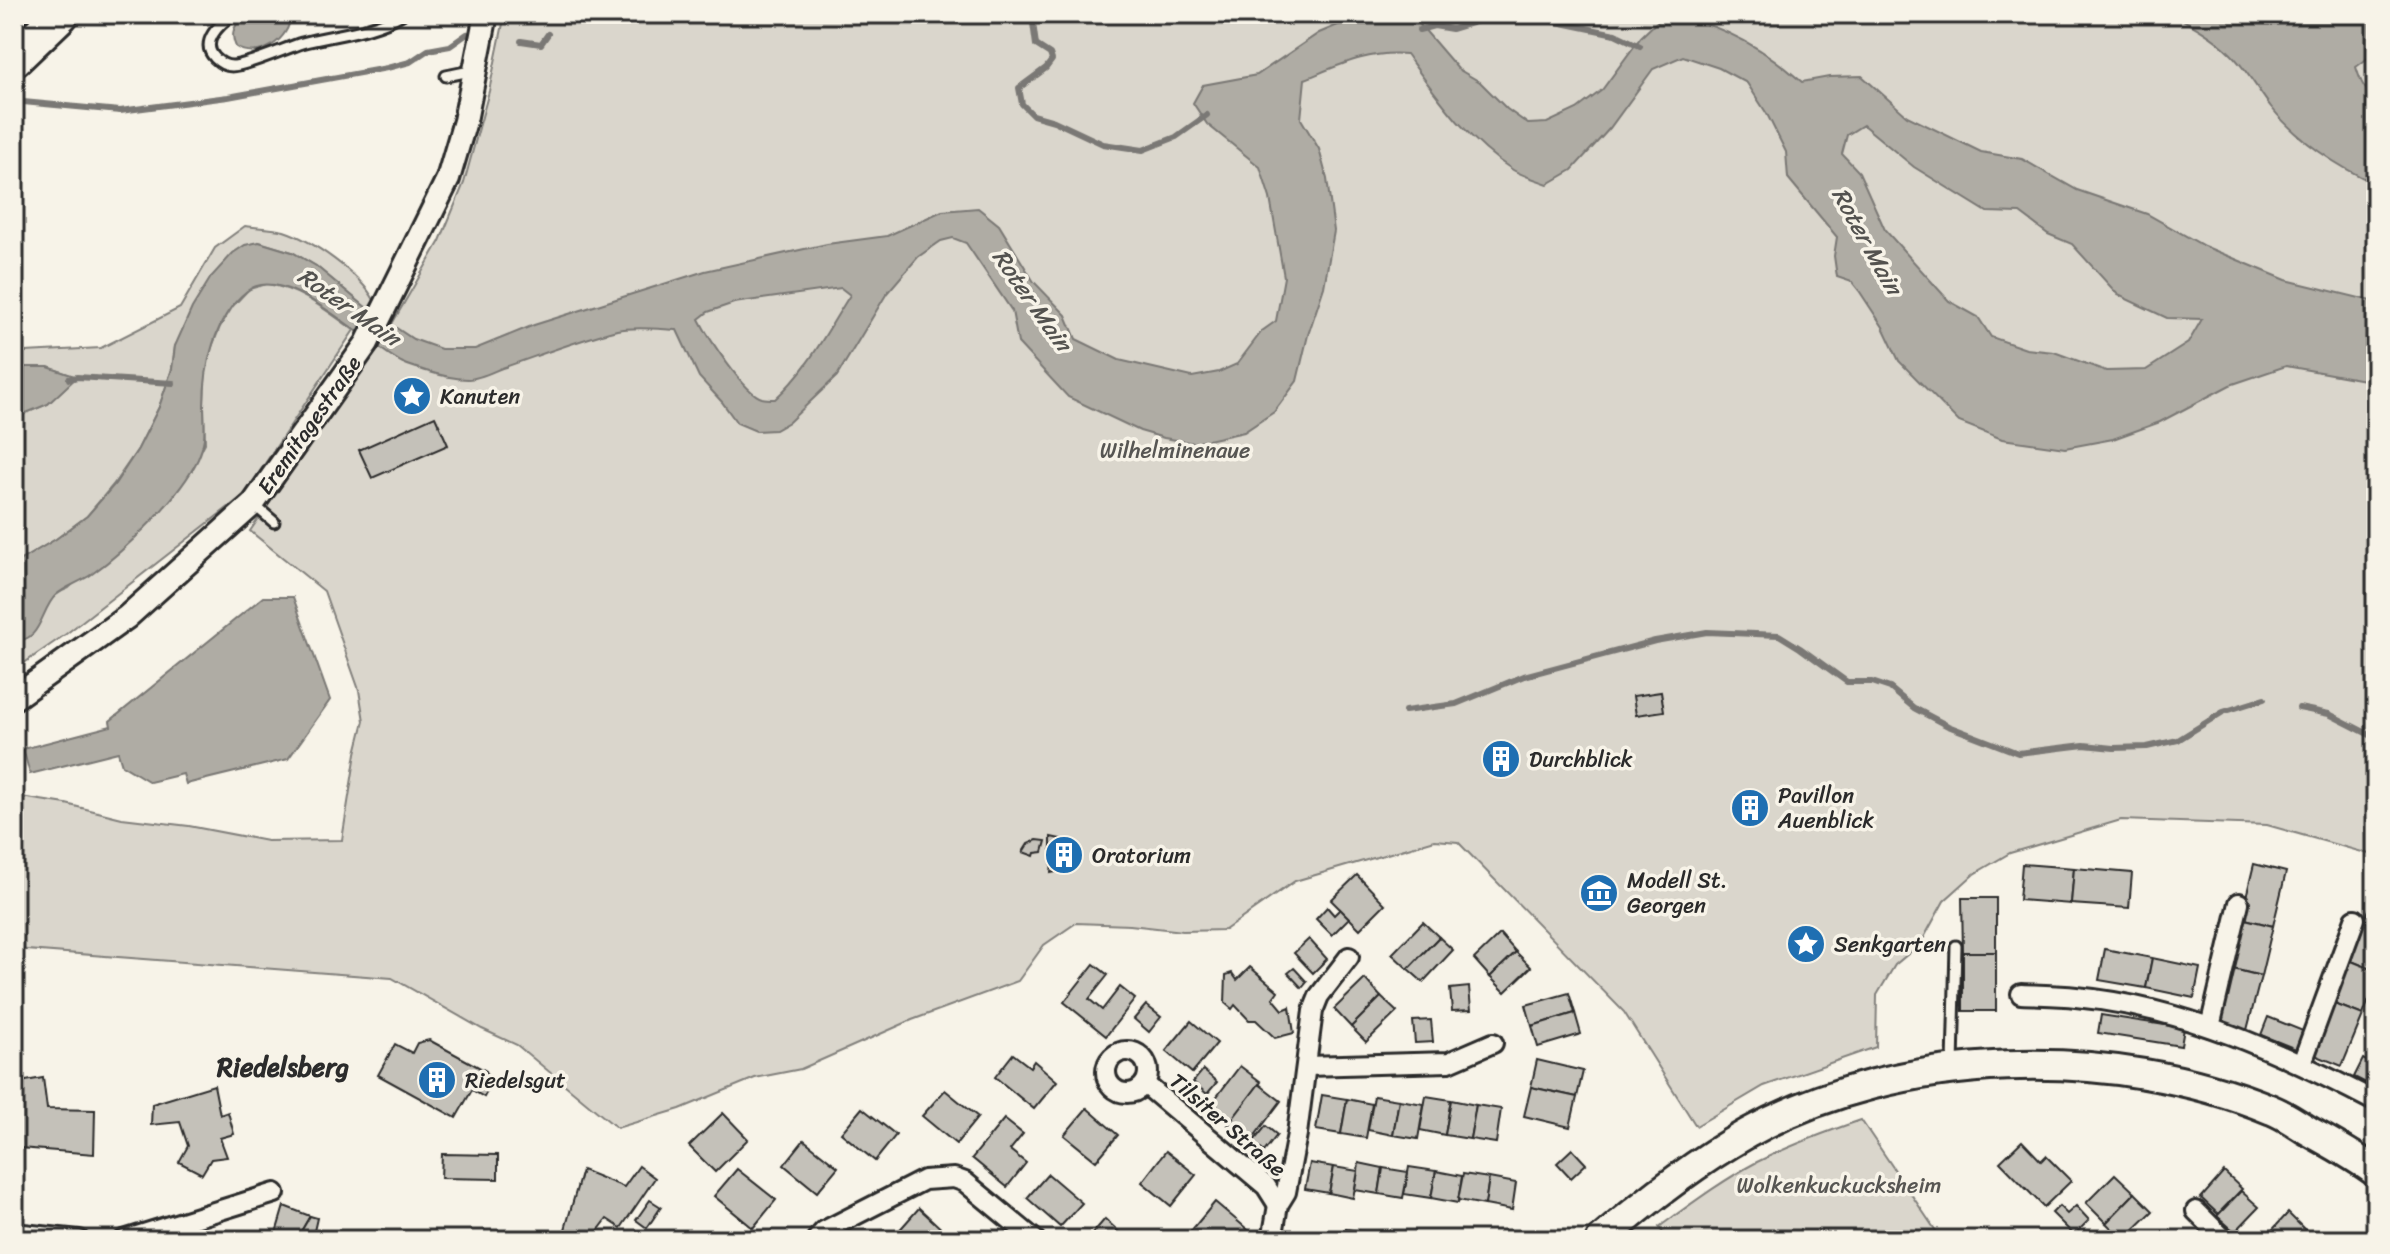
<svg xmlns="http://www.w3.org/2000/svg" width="2390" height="1254" font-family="Sriracha,sans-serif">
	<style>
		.green { fill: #dad6cc; stroke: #82807c; stroke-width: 2 }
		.water { fill: #afaca4; stroke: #7a7874; stroke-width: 2; fill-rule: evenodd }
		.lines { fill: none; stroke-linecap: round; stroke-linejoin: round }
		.stream { stroke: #7a7874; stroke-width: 6 }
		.building { fill: #c4c1b9; stroke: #2b2b2b; stroke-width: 2 }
		.service-casing { stroke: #2b2b2b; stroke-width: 15 }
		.minor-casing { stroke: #2b2b2b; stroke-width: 24 }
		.tertiary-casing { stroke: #2b2b2b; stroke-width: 28 }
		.primary-casing { stroke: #2b2b2b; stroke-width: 34 }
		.motorway-casing { stroke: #2b2b2b; stroke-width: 40 }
		.service { stroke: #f7f3e8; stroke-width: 9 }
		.minor { stroke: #f7f3e8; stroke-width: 18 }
		.tertiary { stroke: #f7f3e8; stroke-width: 22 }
		.primary { stroke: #f7f3e8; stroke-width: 28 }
		.motorway { stroke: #f7f3e8; stroke-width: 34 }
		.labels { text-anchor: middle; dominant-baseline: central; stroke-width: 7; stroke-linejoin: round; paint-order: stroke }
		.poi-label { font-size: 22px; fill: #2b2b2b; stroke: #f7f3e8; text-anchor: start }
		.street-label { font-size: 22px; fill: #2b2b2b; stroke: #f7f3e8 }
		.park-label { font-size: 22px; fill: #575653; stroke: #f7f3e8 }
		.water-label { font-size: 24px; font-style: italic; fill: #53524f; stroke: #f7f3e8 }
		.quarter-label { font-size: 26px; font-weight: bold; fill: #2b2b2b; stroke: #f7f3e8 }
	</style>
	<rect width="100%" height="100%" fill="#f7f3e8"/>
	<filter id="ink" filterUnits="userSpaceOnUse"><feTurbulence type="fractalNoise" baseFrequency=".0125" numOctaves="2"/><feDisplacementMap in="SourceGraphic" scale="16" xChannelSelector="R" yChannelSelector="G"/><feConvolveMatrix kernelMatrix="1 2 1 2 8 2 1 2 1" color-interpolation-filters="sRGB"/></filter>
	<g filter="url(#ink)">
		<g class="green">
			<path d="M505,14H2376V856L2267,825L2121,820L2010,853L1974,874L1944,901L1921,943L1895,965L1877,995L1876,1047L1764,1086L1696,1126L1624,1012L1458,842L1435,840L1295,881L1225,930L1183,931L1130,925L1076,923L1044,945L1018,981L912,1020L801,1069L755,1078L680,1109L617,1128L517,1045L482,1029L392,978L14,949V796L66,804L122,818L189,826L267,841L342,840L356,753L364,721L359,690L324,591L250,531L378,348L440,241L464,183L489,91Z"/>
			<path d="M245,226C258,228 272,228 284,231C312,240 360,274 374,300L368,309L316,266L292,252L259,242L175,346L172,369L159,407L138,449L113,485L87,516L56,539L14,564V418L48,404L76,377L48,367H14V348L25,352L101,348L180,308L215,248Z"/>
			<path d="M267,284C301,289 327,311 354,330L244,495L66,634L14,670V640C36,642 40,619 48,604C53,595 61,591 69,588L185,480L205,443L204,405L206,362L220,327L233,306L249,289Z"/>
			<path d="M1861,1120L1942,1240H1668L1659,1227C1691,1204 1723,1180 1757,1162C1791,1145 1826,1132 1861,1120Z"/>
		</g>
		<g class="water">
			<path d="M248,14H290C292,40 257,61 236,47C229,32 235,23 248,14Z"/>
			<path d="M1364,14H1411L1458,69L1480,82L1507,109L1528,124L1547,123L1577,109L1602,90L1641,37L1665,14C1717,22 1764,48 1802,82L1829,77L1862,76L1907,116L1981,152L2022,159L2077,190L2147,214L2204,246L2286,280L2376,302V382L2286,366L2230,385L2160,422L2113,439L2065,448L2002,439L1959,422L1899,361L1883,327L1860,292L1852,282L1837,277L1834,256L1837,237L1788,178L1786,152L1767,114L1747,83L1719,68L1683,56L1653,69L1610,128L1572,170L1548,184C1537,180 1523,176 1513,170C1468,142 1436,95 1406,54C1367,51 1340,65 1305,79L1301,119L1319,149L1327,179L1334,231L1324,287L1308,335L1297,381L1274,412L1244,432L1194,443L1164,438L1140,431L1068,397L1018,343L1012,311L966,243L953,238L941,241L918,257L887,293L837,376L789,422L775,430L756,431L737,423L722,402L699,377L677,330C658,329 635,326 617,330C578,340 540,355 502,368C492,372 478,379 468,379C454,379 439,375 426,371C419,368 410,367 403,363C369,347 285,260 247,291C214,317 204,367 204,406C204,427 207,440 198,459C180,497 126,550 92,574C81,582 66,586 56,595C41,608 41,644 14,640V564L56,539L87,516L115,484L138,449L159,407L172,369L175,346L192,308L211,277L233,253L245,245L259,242L292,252L316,266L368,309L413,339L441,349H475L534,325L705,271L827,244L887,236L942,211L978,208L999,225L1034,282L1066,315L1076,339L1119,360L1192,377L1219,372L1237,364L1262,331L1276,321L1284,277L1270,198L1260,167L1207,124L1193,103L1203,85L1257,75L1319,33ZM1863,125L1914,167L1987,212L2020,213L2048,234L2072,244L2118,295L2167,318L2202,319L2188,343L2146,370L2106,371L2054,352L2026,349L1991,337L1978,317L1949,301L1885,230L1859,172L1842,154L1847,135ZM841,288L850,295C825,334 810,367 775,399C771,399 766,399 762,398C744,393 708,337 699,319L708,312L734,303Z"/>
			<path d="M2172,14H2376V52L2356,67C2360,79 2363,91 2376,96V184C2338,167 2297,140 2271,107C2257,89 2246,68 2229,52C2213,36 2192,25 2172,14Z"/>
			<path d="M14,367H48L77,377L48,404L14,418Z"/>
			<path d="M263,597H293L330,700L288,759L186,784L183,774L150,782L122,765L118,752L30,774L23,749L111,726L110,721Z"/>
		</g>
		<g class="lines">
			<g class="stream">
				<path d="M1027,14L1033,23L1036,45L1050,54L1052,60L1046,68L1019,88L1022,104L1033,115L1054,121L1103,144L1143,150L1176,137L1207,115"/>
				<path d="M1419,30L1434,26L1452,29L1502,14L1523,15L1615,34L1640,46"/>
				<path d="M521,41L541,44L548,34"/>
				<path d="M14,99L23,102L120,111L228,97L387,68L410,62L428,50L450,46L467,34"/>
				<path d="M69,379L77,377L173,383"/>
				<path d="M2299,708L2329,714L2376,738"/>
				<path d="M1405,711L1456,704L1524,676L1655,641L1707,632L1779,635L1800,648L1847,682H1872L1890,688L1914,708L1948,726L2018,753L2084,745L2114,748L2147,747L2178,740L2223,712L2264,699"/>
			</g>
		</g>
		<g class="building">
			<path d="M435,416L448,445L372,478L359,450Z"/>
			<path d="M1661,692L1664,711L1636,715L1633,696Z"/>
			<path d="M1497,746H1506L1504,773L1496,772Z"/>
			<path d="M1757,792L1763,819L1743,823L1738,796Z"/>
			<path d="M1051,837L1060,839L1067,846L1070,855L1068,864L1060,871L1051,873L1052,862L1055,861L1059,855L1051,849Z"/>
			<path d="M1037,840L1046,841L1043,852L1035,853L1034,856L1023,852L1028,844Z"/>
			<path d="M2022,864L2074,868L2071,904L2019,900Z"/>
			<path d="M2254,864L2286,872L2273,926L2241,918Z"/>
			<path d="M2074,868L2132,873L2129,908L2071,904Z"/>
			<path d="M1357,875L1385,904L1360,929L1331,900Z"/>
			<path d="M1962,898H1996V952H1963Z"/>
			<path d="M1327,907L1334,915L1340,909L1349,918L1332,935L1316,919Z"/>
			<path d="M2370,907L2376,910V971L2349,960Z"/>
			<path d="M2241,918L2273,926L2261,976L2229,968Z"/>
			<path d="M1423,922L1439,937L1408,969L1392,954Z"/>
			<path d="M1500,934L1516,952L1490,977L1474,959Z"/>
			<path d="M1439,937L1453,950L1423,982L1408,969Z"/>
			<path d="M1309,939L1327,959L1313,973L1294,953Z"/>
			<path d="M2105,949L2152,958L2146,988L2099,980Z"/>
			<path d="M1516,952L1531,967L1505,992L1490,977Z"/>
			<rect x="1963" y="952" width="33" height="59"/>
			<path d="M2152,958L2200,968L2194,998L2146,988Z"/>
			<path d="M2349,960L2376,971V982L2363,1015L2332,1003Z"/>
			<path d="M1094,964L1108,975L1089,999L1102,1010L1120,987L1135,999L1106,1036L1064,1002Z"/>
			<path d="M1250,967L1278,991L1273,998L1283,1010L1290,1007L1294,1033L1275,1038L1256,1020H1249L1235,1005L1232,1009L1225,1003L1226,975L1232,973L1237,980Z"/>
			<path d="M1294,968L1307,982L1302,988L1288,973Z"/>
			<path d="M2229,968L2261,976L2247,1030L2215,1022Z"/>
			<path d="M1365,979L1381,997L1351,1027L1334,1009Z"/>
			<path d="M1469,987L1471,1010L1452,1011L1450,989Z"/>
			<path d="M1569,993L1575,1013L1532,1026L1526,1005Z"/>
			<path d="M1381,997L1397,1012L1366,1042L1351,1027Z"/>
			<path d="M2332,1003L2363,1015L2342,1066L2312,1054Z"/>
			<path d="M1146,1005L1161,1017L1149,1032L1134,1019Z"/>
			<path d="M1575,1013L1581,1034L1538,1047L1532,1026Z"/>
			<path d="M2101,1015L2184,1028L2181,1046L2098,1033Z"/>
			<path d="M2268,1017L2308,1033L2301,1051L2261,1035Z"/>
			<path d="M1431,1020L1433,1042L1415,1043L1413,1021Z"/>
			<path d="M1191,1021L1217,1043L1192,1073L1166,1051Z"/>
			<path d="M429,1040L486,1071L491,1084L484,1097L472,1090L456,1118L378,1075L395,1044L412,1053L417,1043Z"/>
			<path d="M1013,1054L1030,1067L1034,1061L1057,1081L1034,1109L995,1077Z"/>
			<path d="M2363,1059L2376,1066V1088L2354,1077Z"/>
			<path d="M1537,1060L1583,1071L1577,1097L1531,1087Z"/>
			<path d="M1240,1066L1261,1082L1233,1119L1212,1103Z"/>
			<path d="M1203,1070L1217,1082L1207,1094L1193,1082Z"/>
			<path d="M43,1078L47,1109L95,1110L94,1154L20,1148L14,1083Z"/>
			<path d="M1259,1084L1281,1101L1250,1142L1228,1125Z"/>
			<path d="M214,1085L220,1115L228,1112L234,1134L220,1138L227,1157L211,1159L202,1174L179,1162L188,1146L180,1122L151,1125L152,1104Z"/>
			<path d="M1531,1087L1577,1097L1570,1127L1524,1116Z"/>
			<path d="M945,1090L978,1117L956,1144L922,1116Z"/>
			<path d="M1322,1095L1347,1099L1341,1134L1316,1130Z"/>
			<path d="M1374,1096L1399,1100L1393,1135L1368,1130Z"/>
			<path d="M1426,1096L1451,1100L1445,1135L1420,1130Z"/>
			<path d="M1347,1099L1372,1104L1366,1138L1341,1134Z"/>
			<path d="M1399,1100L1424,1104L1418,1139L1393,1135Z"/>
			<path d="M1451,1100L1476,1105L1470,1139L1445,1135Z"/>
			<path d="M1476,1105L1501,1109L1496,1143L1470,1139Z"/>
			<path d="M862,1108L896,1135L875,1161L841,1133Z"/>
			<path d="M1087,1108L1118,1135L1096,1161L1064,1135Z"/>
			<path d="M723,1113L748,1139L715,1172L689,1146Z"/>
			<path d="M1004,1119L1023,1134L1010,1150L1026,1163L1007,1187L972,1158Z"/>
			<path d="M1266,1126L1277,1135L1264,1152L1253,1142Z"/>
			<path d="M804,1140L838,1167L817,1192L784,1165Z"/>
			<path d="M2022,1141L2041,1161L2046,1156L2071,1181L2044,1207L2000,1162Z"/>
			<path d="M1572,1149L1586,1164L1571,1178L1557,1163Z"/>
			<path d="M1166,1151L1196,1175L1171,1206L1142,1182Z"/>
			<path d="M442,1154L498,1155V1179L441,1178Z"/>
			<path d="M1310,1163L1334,1167L1329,1193L1305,1189Z"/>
			<path d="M1359,1163L1383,1168L1379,1194L1355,1190Z"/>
			<path d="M639,1166L655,1178L621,1228L607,1219L591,1240H562L582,1170L624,1187Z"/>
			<path d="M1334,1167L1358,1171L1353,1198L1329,1193Z"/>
			<path d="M1409,1167L1436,1171L1431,1198L1404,1194Z"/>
			<path d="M1383,1168L1408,1172L1403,1198L1379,1194Z"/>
			<path d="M737,1169L776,1200L753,1228L714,1196Z"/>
			<path d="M1436,1171L1462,1176L1458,1203L1431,1198Z"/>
			<path d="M2224,1172L2242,1189L2218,1214L2201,1198Z"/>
			<path d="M1048,1174L1082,1203L1060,1227L1027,1198Z"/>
			<path d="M1463,1174L1489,1178L1485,1205L1458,1200Z"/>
			<path d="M2115,1174L2135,1193L2106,1223L2086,1203Z"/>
			<path d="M1489,1178L1516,1183L1512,1210L1485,1205Z"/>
			<path d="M2241,1191L2259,1207L2235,1232L2217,1216Z"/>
			<path d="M2135,1193L2153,1211L2123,1240L2106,1223Z"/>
			<path d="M650,1200L661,1207L647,1228L636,1220Z"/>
			<path d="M1215,1202L1253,1234L1248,1240H1201L1191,1231Z"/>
			<path d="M284,1206L310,1216L296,1240H272L276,1233Z"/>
			<path d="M2059,1206L2067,1214L2076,1206L2089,1220L2074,1235L2052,1213Z"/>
			<path d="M919,1208L946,1233L940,1240H903L896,1234Z"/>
			<path d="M2288,1213L2306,1231L2297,1240H2263Z"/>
			<path d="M310,1216L317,1218L312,1240H296Z"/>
			<path d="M1105,1219L1128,1240H1087Z"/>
			<path d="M1346,1229L1373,1233L1372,1240H1344Z"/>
			<path d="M1373,1233L1400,1238L1399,1240H1372Z"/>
			<path d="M1400,1234L1427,1238V1240H1399Z"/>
		</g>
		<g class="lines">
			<defs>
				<g id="service">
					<path d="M233,14C220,24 199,42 215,58C220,63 225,66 232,66C246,66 286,48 302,43C336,34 372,32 402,14"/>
					<path d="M446,76L475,70"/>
					<path d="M253,504L274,522"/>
					<path d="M1953,1065L1956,946"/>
				</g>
				<g id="minor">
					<path d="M2021,994C2039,995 2058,995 2076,997C2183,1007 2282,1053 2376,1102"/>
					<path d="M2210,1027L2239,903"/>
					<circle cx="1127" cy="1072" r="21"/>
					<path d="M2302,1063L2355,919"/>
					<path d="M1307,1066L1449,1062L1493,1043"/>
					<path d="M1145,1084L1266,1186L1278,1205"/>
					<path d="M2196,1211L2225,1240"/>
					<path d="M14,1233L79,1240"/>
					<path d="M124,1240L275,1193"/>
					<path d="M816,1240L824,1231L924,1180L954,1178L965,1182L1035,1240"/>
					<path d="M1272,1240L1278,1205L1286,1192L1297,1134L1313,1011L1319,996L1349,957"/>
				</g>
				<path id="tertiary" d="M14,698L127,617L253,504L367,343L448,179L465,121L486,14"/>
				<path id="primary" d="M1601,1240C1647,1200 1695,1163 1748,1133C1898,1049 2114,1044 2272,1110C2285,1115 2297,1124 2309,1131C2332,1144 2355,1156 2376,1172"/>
				<path id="motorway" d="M14,59L61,14"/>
			</defs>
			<use href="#service" class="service-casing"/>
			<use href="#minor" class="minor-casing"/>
			<use href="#tertiary" class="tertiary-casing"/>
			<use href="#primary" class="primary-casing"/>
			<use href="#motorway" class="motorway-casing"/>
			<use href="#service" class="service"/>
			<use href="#minor" class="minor"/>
			<use href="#tertiary" class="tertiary"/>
			<use href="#primary" class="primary"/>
			<use href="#motorway" class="motorway"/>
		</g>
	</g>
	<defs>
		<symbol id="sight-disc" viewBox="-11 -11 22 22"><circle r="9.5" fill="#1f6fb2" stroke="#f7f3e8"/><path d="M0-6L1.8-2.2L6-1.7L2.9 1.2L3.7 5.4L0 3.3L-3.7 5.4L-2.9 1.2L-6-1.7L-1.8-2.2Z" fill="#fff"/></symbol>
		<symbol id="building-disc" viewBox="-11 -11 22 22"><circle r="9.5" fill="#1f6fb2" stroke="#f7f3e8"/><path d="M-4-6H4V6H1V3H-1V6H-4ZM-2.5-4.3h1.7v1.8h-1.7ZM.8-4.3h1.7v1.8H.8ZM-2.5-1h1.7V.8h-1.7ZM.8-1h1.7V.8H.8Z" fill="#fff"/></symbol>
		<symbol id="museum-disc" viewBox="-11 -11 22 22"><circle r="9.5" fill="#1f6fb2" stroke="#f7f3e8"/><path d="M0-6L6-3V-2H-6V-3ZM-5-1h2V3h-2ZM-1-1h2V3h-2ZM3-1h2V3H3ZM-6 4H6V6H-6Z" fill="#fff"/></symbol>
	</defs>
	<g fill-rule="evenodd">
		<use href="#sight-disc" x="390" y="374" width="44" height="44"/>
		<use href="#building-disc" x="1479" y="737" width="44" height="44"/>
		<use href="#building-disc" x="1728" y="786" width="44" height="44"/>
		<use href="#building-disc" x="1042" y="833" width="44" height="44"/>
		<use href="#museum-disc" x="1577" y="871" width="44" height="44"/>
		<use href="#sight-disc" x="1784" y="922" width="44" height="44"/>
		<use href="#building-disc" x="415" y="1058" width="44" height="44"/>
	</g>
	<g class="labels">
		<g class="poi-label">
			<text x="440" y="396">Kanuten</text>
			<text x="1529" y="759">Durchblick</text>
			<text x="1778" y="795">Pavillon<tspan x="1778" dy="25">Auenblick</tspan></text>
			<text x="1092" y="855">Oratorium</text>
			<text x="1627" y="880">Modell St.<tspan x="1627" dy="25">Georgen</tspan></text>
			<text x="1834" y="944">Senkgarten</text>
			<text x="465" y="1080">Riedelsgut</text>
		</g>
		<g class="street-label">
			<text transform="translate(309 425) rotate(-55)">Eremitagestraße</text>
			<text transform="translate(1228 1125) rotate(41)">Tilsiter Straße</text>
		</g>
		<g class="park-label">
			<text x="1175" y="450">Wilhelminenaue</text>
			<text x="1839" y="1185">Wolkenkuckucksheim</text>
		</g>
		<g class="water-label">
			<text transform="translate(1867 241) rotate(61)">Roter Main</text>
			<text transform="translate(1032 300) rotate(55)">Roter Main</text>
			<text transform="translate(349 307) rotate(35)">Roter Main</text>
		</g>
		<g class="quarter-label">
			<text x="283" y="1067">Riedelsberg</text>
		</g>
	</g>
	<rect width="2390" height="1254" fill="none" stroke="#f7f3e8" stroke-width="48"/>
	<rect x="24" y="24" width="2342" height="1206" fill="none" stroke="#2b2b2b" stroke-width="3" filter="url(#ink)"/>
</svg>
